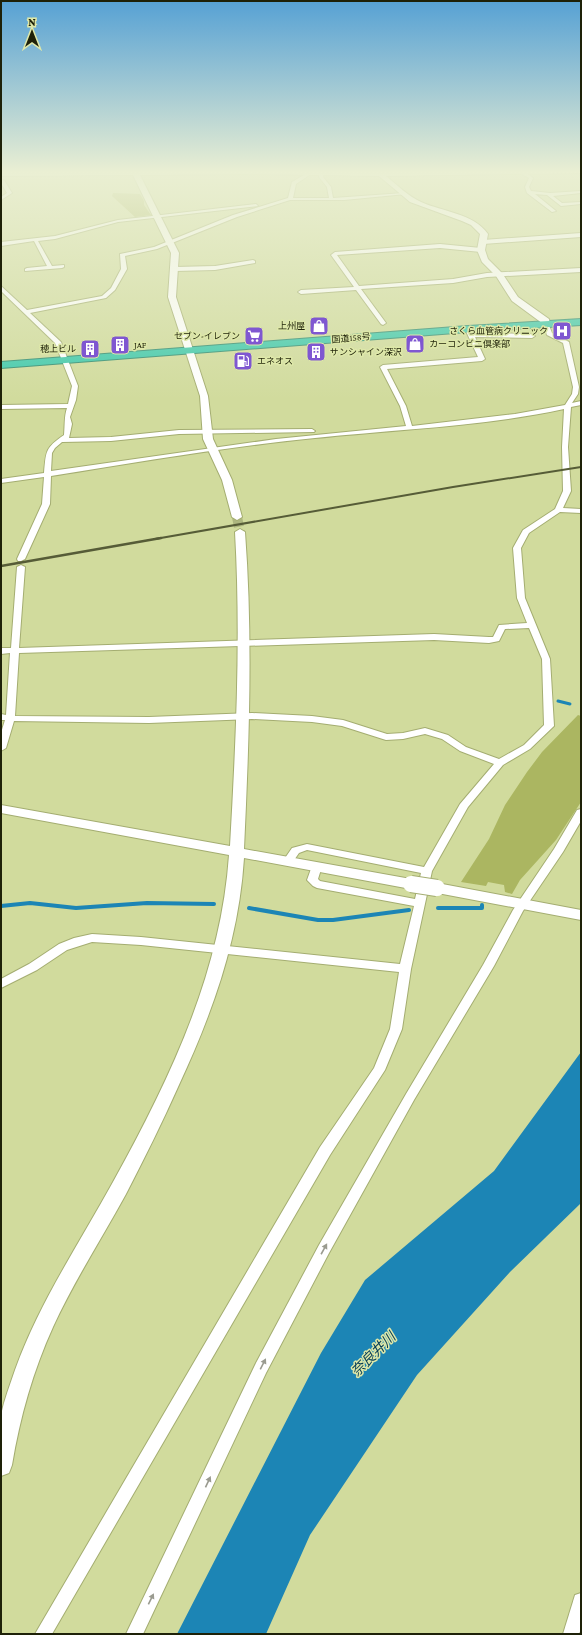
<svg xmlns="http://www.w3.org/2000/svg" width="582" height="1635" font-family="'Crimson Pro','Noto Sans JP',serif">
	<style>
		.green { fill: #abb661 }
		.water { fill: #1c85b5 }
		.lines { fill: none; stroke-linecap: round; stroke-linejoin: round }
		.stream-far1 { stroke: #1c85b5; stroke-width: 3 }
		.stream { stroke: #1c85b5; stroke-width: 4 }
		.secondary-tunnel { stroke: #adb67f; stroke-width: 10; stroke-dasharray: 10 4.5; stroke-linecap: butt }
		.street-casing { stroke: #a4ad71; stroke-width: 2 }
		.secondary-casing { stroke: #a4ad71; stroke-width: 2 }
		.highway-casing { stroke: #358e73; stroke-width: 2 }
		.street { fill: #fff; fill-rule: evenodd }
		.secondary { fill: #fff; fill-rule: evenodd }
		.highway { fill: #41c9ac; fill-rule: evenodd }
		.rail-far1 { stroke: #565c37; stroke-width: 2 }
		.rail { stroke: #565c37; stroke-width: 2.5 }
		.secondary-bridge-casing { stroke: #a4ad71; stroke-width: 18; stroke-linecap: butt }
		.secondary-bridge { stroke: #fff; stroke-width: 16 }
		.oneway { fill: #9a9b90 }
		.labels { text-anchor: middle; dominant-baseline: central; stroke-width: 3; stroke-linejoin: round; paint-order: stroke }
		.far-poi-label { font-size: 9px; fill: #1e2108; stroke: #dee8a9; text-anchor: end }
		.far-street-label { font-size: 9px; fill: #1e2108; stroke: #dee8a9 }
		.near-water-label { font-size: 14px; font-style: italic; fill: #053d57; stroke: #dee8a9 }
	</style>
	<rect width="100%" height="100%" fill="#d1db9d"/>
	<g class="green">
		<path d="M113,193L140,194L144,201V205L151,215L135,217L112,196Z"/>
		<path d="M578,715L581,716V802L556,840L520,880L512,894L505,892L504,885L488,882L486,886L461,882L489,839L505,805L527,772L542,752Z"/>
	</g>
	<path class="water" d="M581,1052L580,1204L510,1272L417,1375L310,1535L266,1634H177L321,1353L365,1280L494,1171Z"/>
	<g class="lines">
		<path class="stream-far1" d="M558,701L570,704"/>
		<g class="stream">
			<path d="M1,906L30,903L76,908L147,903L214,904"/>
			<path d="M249,908L318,920H333L409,910"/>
			<path d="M438,908H482V905"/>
		</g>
		<path class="secondary-tunnel" d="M237,517L240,532"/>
		<defs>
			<g id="street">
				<path d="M50,170H62L55,172L53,174L51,173Z"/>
				<path d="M460,170H466L456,174L454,173Z"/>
				<path d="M520,171H524L533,178L529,187L531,191L550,193L581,191V193L553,196L562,203L581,202V204L561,206L547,195L535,194L556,211L552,212L527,193L525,187L529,178L520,173Z"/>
				<path d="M309,172L311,174L296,184L293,198H329L327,187L319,177L320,173L322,172L324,173L323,177L331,187L333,198L404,193L406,194L344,200H290L237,217L157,249L125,256L127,269L115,290L106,298L30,313L61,342L78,386L76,400L70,417L72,424L69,438L111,437L179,430L312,429L315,431L314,432L179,434L111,441L62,442L55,448L52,453L51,471L276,439L406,426L400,406L380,367L383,365L478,357L465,329L468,327L470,328L473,333L532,334L535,336L532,338L475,337L485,359L482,361L387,369L406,406L412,426L515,414L565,405L572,394L573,387L563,343L547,335L543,324L548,323L552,333L569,342L579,387L578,394L572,403L581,401V405L571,407L568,447L571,491L563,508L581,509V513L560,512L529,533L521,548L525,598L550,659L554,726L530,749L503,765L468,807L432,871L411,969L402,1029L385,1070L330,1155L52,1634H35L320,1147L374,1068L390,1029L399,972L141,945L92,942L67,950L37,970L1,988V979L29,964L59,944L74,938L92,934L141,937L400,964L414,906L317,888L313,886L307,880L312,866L317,863L322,866L318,879L320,881L415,899L421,873L307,850L299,853L292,863H284L283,861L292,848L307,844L424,867L460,804L494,764L460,751L442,739L425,734L403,739L386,740L342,726L312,722L252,719L149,723L14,721L6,748L1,751V733L5,720H1V714L6,715L10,653L1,654V648H11L17,567L21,565L25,567L19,648L434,634L489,637H493L499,625L527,623L517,598L513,548L523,530L555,509L563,491L562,447L564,409C481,427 399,429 315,438C227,447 139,462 51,476L50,504L25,559L21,561H18L17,559L42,504L44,477L1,483V479L44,473C46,451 45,448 64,435C65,425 64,417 67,408L1,409V405L68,404L72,386L55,343L1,291V286L27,310L102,296L111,288L121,269L120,254L154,247L233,215L288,198L292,182ZM529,628L542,659L544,725L524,745L499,759L466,747L448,735L425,728L403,733L387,734L343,720L312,716L252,713L149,717L15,716L19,653L434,640L489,643L499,641L505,629Z"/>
				<path d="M1,180H4L12,193L1,200V197L7,193L1,183Z"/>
				<path d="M256,204L258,206L118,222L55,239L38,241L52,266L64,265V267L62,268L25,271V269L27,268L47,266L34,241L1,246V242L55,236L118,220Z"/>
				<path d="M581,233V237L483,244L480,242L483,240Z"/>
				<path d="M440,244L481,248L484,250L481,252L440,248L337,255L359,286L453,279L487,273L581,268V272L487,277L453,283L361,289L386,323L383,325L381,324L356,290L301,294L298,292L301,290L354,287L331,255L335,252Z"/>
				<path d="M253,260L255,261V263L215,270L175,271L172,269L175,267L215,266Z"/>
				<path d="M581,809V821L563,852L523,911L494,966L414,1100L329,1253L266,1373L143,1634H126L256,1363L319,1245L406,1094L483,965L513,910L554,849L577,810Z"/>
				<path d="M581,1593V1629L579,1634H563L575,1595Z"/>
			</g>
			<g id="secondary">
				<path d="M135,170L375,172L378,170L382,172H390L581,170V173L386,176C397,185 408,196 421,202C443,212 473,213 488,234L485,250L488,259L502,273L518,297L549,319L550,324L546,326L512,301L496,276L482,262L477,250L480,234L471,225L462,221L410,202L379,176L246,174L140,175L179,253L176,297L208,396L213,439L232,480L242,517L237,520L232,517L222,480L203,439L200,396L168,297L171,253L133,175L1,176V172Z"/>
				<path d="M240,529L245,532C253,638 249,743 244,849L411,879L416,881L418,884L416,887L411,889L244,858C239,940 212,1014 178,1087C162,1123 144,1159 126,1194C102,1238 74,1281 53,1327C33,1371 20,1417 12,1465L9,1473L1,1476C1,1458 0,1432 1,1415C4,1400 10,1385 15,1370C39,1303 79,1244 113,1182C169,1081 221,973 229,855L1,813V805L230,846C236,741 241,637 235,532Z"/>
				<path d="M437,883L581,910V920L432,892L430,888L432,884Z"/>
			</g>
			<path id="highway" d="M581,319V325L468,332L1,368V362L468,326Z"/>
		</defs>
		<use href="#street" class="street-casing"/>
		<use href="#secondary" class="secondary-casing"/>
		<use href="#highway" class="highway-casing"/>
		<use href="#street" class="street"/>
		<use href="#secondary" class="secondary"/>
		<use href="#highway" class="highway"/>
		<path class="rail-far1" d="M155,539L453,487L581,467"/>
		<path class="rail" d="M1,566L161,538"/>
		<defs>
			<path id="secondary-bridge" d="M411,884L437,888"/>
		</defs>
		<use href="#secondary-bridge" class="secondary-bridge-casing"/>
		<use href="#secondary-bridge" class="secondary-bridge"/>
	</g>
	<defs><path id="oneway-solid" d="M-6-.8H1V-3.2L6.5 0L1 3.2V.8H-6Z"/></defs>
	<g class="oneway">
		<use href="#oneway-solid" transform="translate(324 1249) rotate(-61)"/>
		<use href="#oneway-solid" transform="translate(263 1364) rotate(-63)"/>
		<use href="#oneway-solid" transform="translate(208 1482) rotate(-65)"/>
		<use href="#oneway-solid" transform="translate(151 1599) rotate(-64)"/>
	</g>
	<linearGradient id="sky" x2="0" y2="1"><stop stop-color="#56a1d4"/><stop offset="0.43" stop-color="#eaefd3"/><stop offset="1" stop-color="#eaefd3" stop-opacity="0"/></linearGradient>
	<rect width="582" height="399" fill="url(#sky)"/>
	<defs>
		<symbol id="shop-square" viewBox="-11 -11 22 22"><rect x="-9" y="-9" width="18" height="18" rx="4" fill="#7f57d1" stroke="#dee8a9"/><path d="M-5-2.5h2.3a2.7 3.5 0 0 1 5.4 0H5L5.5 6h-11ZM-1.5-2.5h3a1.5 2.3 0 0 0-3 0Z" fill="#fff"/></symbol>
		<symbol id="hospital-square" viewBox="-11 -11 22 22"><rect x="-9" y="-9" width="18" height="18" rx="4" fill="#7f57d1" stroke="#dee8a9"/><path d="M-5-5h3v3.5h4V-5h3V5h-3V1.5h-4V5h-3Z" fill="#fff"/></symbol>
		<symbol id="supermarket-square" viewBox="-11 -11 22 22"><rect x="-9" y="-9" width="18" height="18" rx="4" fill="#7f57d1" stroke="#dee8a9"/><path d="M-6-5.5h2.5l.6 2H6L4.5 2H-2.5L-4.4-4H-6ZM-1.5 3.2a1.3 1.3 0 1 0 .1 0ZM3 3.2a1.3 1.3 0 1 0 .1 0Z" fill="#fff"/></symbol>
		<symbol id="building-square" viewBox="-11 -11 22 22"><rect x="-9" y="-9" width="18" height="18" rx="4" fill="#7f57d1" stroke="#dee8a9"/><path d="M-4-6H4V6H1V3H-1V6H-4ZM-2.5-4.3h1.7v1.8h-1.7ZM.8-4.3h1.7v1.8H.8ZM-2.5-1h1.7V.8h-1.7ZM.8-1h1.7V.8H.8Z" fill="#fff"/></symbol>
		<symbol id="fuel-square" viewBox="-11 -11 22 22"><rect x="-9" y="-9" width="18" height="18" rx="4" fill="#7f57d1" stroke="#dee8a9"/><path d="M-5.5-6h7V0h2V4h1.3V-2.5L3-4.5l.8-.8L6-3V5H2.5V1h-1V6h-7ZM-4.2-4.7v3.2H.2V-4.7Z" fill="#fff"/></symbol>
	</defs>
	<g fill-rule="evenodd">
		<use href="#shop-square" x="308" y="315" width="22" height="22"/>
		<use href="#hospital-square" x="551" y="320" width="22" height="22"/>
		<use href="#supermarket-square" x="243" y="325" width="22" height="22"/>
		<use href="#shop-square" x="404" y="333" width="22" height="22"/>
		<use href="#building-square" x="109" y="334" width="22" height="22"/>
		<use href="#building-square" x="79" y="338" width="22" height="22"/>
		<use href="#building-square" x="305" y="341" width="22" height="22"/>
		<use href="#fuel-square" x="232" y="350" width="22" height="22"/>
	</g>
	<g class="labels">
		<g class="far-poi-label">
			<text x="305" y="326">上州屋</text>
			<text x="548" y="331">さくら血管病クリニック</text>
			<text x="240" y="336">セブン-イレブン</text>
			<text x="429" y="344" text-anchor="start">カーコンビニ倶楽部</text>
			<text x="134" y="345" text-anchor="start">JAF</text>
			<text x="76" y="349">穂上ビル</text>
			<text x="330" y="352" text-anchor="start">サンシャイン深沢</text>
			<text x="257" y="361" text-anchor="start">エネオス</text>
		</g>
		<g class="far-street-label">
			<text transform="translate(351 338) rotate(-5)">国道158号</text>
		</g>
		<g class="near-water-label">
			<text transform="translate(373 1354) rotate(-45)">奈良井川</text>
		</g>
	</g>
	<rect width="582" height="1635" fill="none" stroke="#1e2108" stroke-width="4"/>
	<g transform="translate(32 32)" stroke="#dee8a9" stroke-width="3" paint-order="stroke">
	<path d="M0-3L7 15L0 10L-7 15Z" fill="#1e2108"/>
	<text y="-6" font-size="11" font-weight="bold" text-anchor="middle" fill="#1e2108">N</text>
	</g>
</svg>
